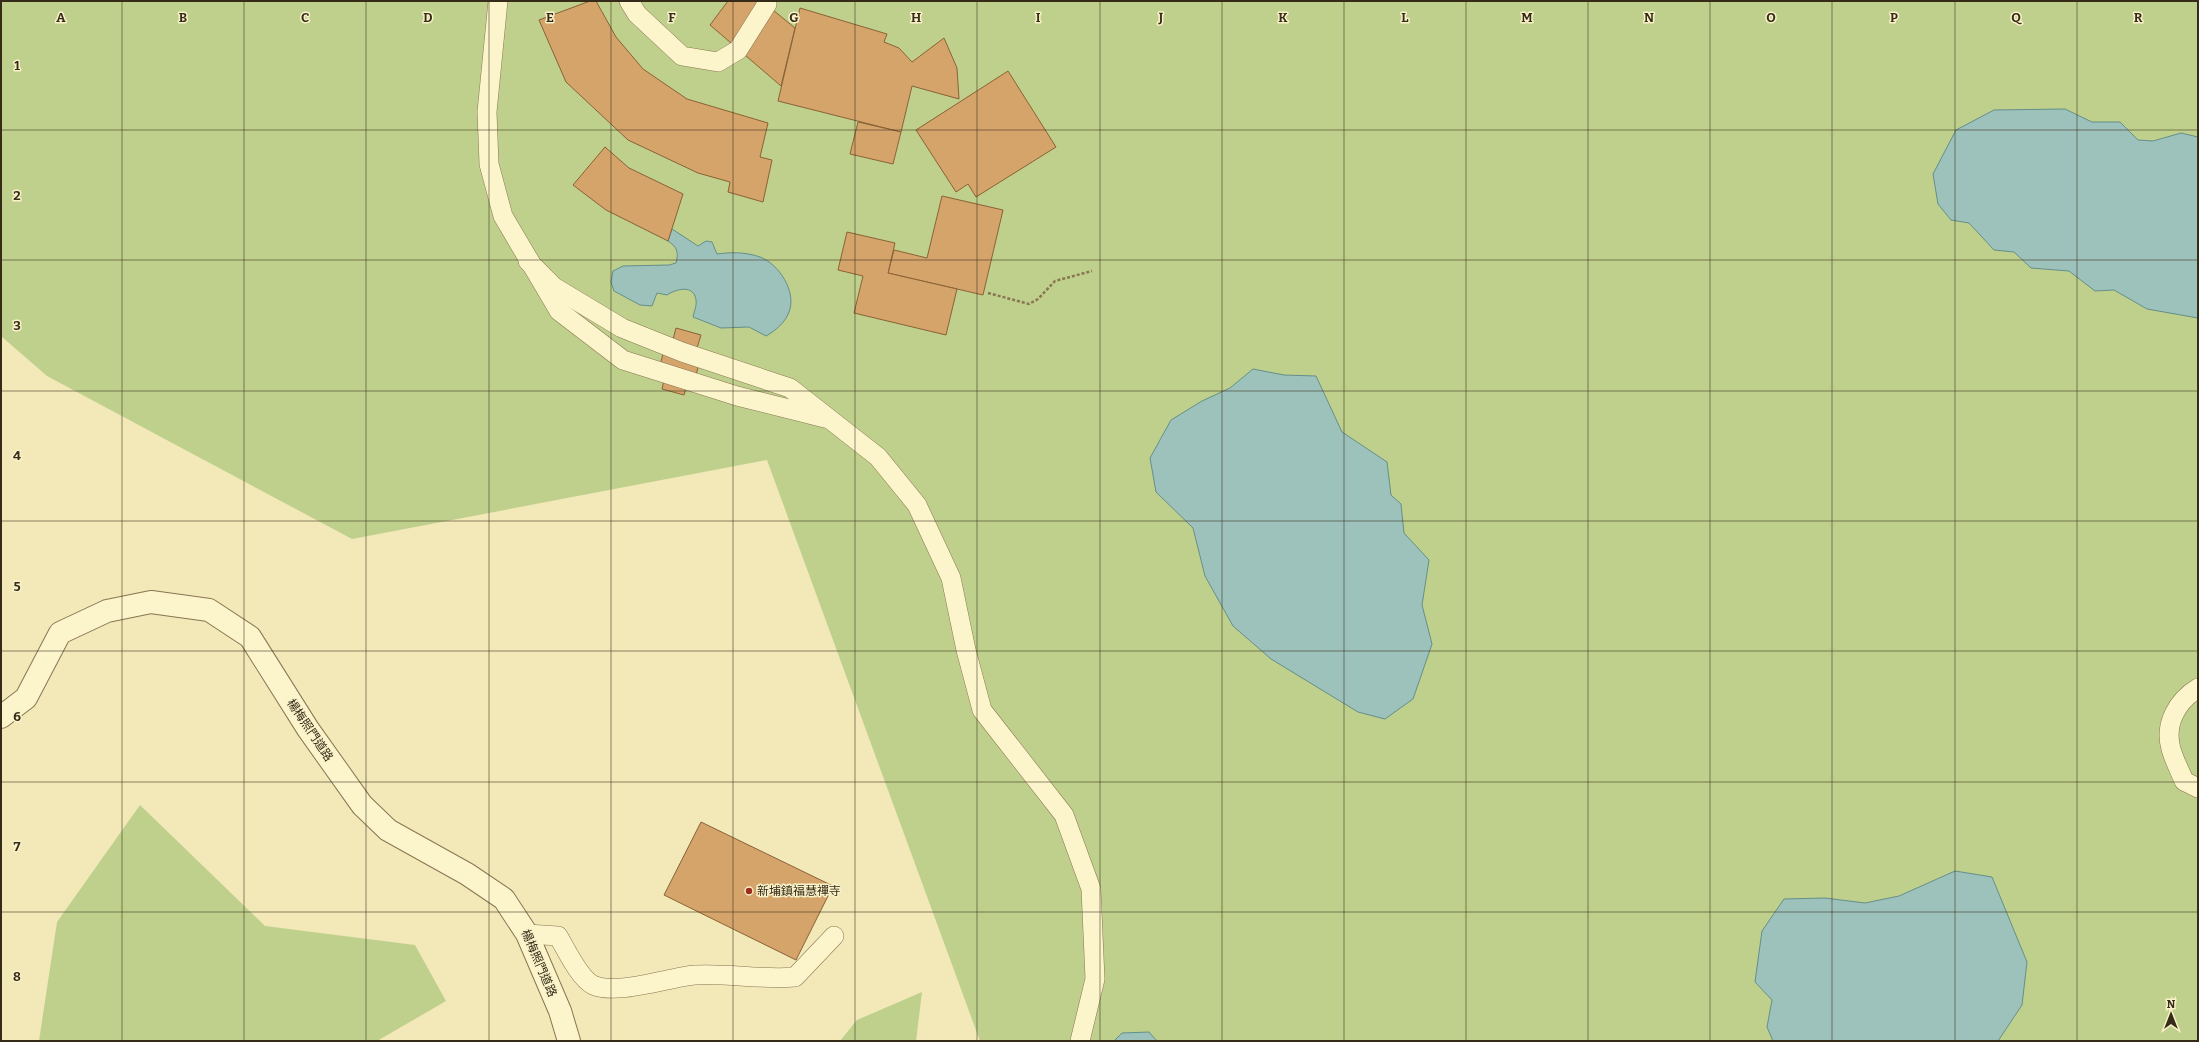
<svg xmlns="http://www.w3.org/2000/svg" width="2199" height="1042" font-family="Bitter,'Noto Sans TC',serif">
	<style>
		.green { fill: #bfd08c }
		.water { fill: #9dc1bb; stroke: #658f8a }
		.building { fill: #d4a46a; stroke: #8a6235 }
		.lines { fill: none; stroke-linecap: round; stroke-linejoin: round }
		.minor-casing { stroke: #897652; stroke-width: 20 }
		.tertiary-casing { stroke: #897652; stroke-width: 24 }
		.path { stroke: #897652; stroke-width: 2.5; stroke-dasharray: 3 2; stroke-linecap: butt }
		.minor { stroke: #fcf4cb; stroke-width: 19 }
		.tertiary { stroke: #fcf4cb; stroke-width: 22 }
		.grid { fill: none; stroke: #362b19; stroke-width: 1; stroke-opacity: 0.55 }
		.poi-dot { fill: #9d2d1c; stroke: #f9f1c8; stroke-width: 1.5 }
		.labels { text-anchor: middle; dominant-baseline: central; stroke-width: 3; stroke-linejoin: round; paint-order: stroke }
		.street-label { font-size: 12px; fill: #362b19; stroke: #f9f1c8 }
		.poi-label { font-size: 12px; fill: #362b19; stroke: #f9f1c8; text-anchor: start }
		.grid-label { font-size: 13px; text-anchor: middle; font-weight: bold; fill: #362b19; stroke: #f9f1c8; stroke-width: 3; stroke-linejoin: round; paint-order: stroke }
	</style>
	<rect width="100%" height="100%" fill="#f2e8b8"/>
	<g class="green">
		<path d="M1,1H2198V1041H980L767,460L352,539L47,376L1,336Z"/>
		<path d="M140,805L265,926L415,945L446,1001L377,1041H39L57,922Z"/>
		<path d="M922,992L916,1041H840L857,1020Z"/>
	</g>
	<g class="water">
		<path d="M2065,109L2092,122H2120L2138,140L2153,141L2181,133L2198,137V318L2147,309L2114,290L2095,291L2069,271L2031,268L2014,252L1994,250L1969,223L1951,220L1938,204L1933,174L1956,130L1994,110Z"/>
		<path d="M672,229L698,246L706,241L712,242L717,254C731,252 746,252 760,257C779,264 797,292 789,312C785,323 775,331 766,336L749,327L721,328L693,317C694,312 697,305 696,300C694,284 676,289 667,295L657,293L652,306L640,305L614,291L611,282L613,271L623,266L669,265L676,263C679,252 677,247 668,241Z"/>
		<path d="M1253,369L1284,375L1316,376L1342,432L1387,462L1391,495L1401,504L1404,533L1429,560L1422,605L1432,644L1413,699L1385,719L1358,712L1271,659L1233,626L1205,576L1193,528L1156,492L1150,458L1171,420L1202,401L1230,388Z"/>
		<path d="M1955,871L1992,877L2027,962L2022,1005L1998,1041H1773L1767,1027L1772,1000L1755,982L1762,931L1784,899L1825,898L1865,903L1899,896Z"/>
		<path d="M1149,1032L1157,1041H1114L1122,1033Z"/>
	</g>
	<g class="building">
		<path d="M590,1H596L616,37L643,69L687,99L768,123L760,157L772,160L763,202L728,192L730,182L698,173L628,140L566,82L539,20Z"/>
		<path d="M728,1H762L795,28L781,86L710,25Z"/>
		<path d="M800,8L887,34L884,42L899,48L912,62L944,38L957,68L959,99L912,86L901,132L778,101Z"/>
		<path d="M1008,71L1056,147L976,197L968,184L956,192L916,130Z"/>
		<path d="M858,122L901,132L893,164L850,154Z"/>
		<path d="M605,147L629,168L683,194L668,241L606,210L573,185Z"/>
		<path d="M942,196L1003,210L983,295L888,273L894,250L927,258Z"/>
		<path d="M847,232L895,243L888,273L957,289L946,335L854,313L863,276L838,270Z"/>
		<path d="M676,328L701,335L694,358L700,360L695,379L689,377L684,395L662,389L666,371L659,369L664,350L670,351Z"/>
		<path d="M701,822L833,886L796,960L664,895Z"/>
	</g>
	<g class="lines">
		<defs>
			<g id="minor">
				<path d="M498,1L487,112L489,164L503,216L559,311L623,360L737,396L825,418"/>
				<path d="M629,1L637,14L682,56L718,62L738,50L767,4L766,1"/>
				<path d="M528,261L554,287L622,328L682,352L790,388L878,457L917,505L951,578L966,650L982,710L1064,815L1091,889L1095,979L1080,1041"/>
				<path d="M2198,688C2177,701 2164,724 2171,749C2174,760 2180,771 2184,781L2198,788"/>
				<path d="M527,934L558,936C566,949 579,978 593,985C616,996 670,977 695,975C729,973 762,980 795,977L834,936"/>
			</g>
			<path id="tertiary" d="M1,717L26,698L60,633L107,611L151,602L209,610L250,637L308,729L362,805L388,830L467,874L504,899L527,934L560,1011L569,1041"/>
		</defs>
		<use href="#minor" class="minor-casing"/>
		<use href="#tertiary" class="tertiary-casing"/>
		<path class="path" d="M988,293L1029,304L1038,299L1055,281L1092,271"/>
		<use href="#minor" class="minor"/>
		<use href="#tertiary" class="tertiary"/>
	</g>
	<path class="grid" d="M122,1V1041M244,1V1041M366,1V1041M489,1V1041M611,1V1041M733,1V1041M855,1V1041M977,1V1041M1100,1V1041M1222,1V1041M1344,1V1041M1466,1V1041M1588,1V1041M1710,1V1041M1832,1V1041M1955,1V1041M2077,1V1041M1,130H2198M1,260H2198M1,391H2198M1,521H2198M1,651H2198M1,782H2198M1,912H2198"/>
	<circle class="poi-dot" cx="749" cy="891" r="4"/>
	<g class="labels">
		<g class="street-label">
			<text transform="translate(310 730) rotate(56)">楊梅照門道路</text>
			<text transform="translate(539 963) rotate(67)">楊梅照門道路</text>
		</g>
		<g class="poi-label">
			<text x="757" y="891">新埔鎮福慧禪寺</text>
		</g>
	</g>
	<g class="grid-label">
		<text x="61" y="22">A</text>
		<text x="183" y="22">B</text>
		<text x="305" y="22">C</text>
		<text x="428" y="22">D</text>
		<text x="550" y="22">E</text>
		<text x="672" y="22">F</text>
		<text x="794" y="22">G</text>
		<text x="916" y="22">H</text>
		<text x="1038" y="22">I</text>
		<text x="1161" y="22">J</text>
		<text x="1283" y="22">K</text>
		<text x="1405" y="22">L</text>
		<text x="1527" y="22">M</text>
		<text x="1649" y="22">N</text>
		<text x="1771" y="22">O</text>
		<text x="1894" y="22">P</text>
		<text x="2016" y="22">Q</text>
		<text x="2138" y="22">R</text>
		<text x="17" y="70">1</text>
		<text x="17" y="200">2</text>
		<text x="17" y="330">3</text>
		<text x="17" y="460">4</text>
		<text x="17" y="591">5</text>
		<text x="17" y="721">6</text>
		<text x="17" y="851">7</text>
		<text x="17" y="981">8</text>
	</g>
	<rect width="2199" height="1042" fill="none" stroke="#362b19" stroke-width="4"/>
	<g transform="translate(2171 1014)" stroke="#f9f1c8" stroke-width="3" paint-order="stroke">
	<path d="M0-3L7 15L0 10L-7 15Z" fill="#362b19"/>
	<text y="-6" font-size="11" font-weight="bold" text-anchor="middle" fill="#362b19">N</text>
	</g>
</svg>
